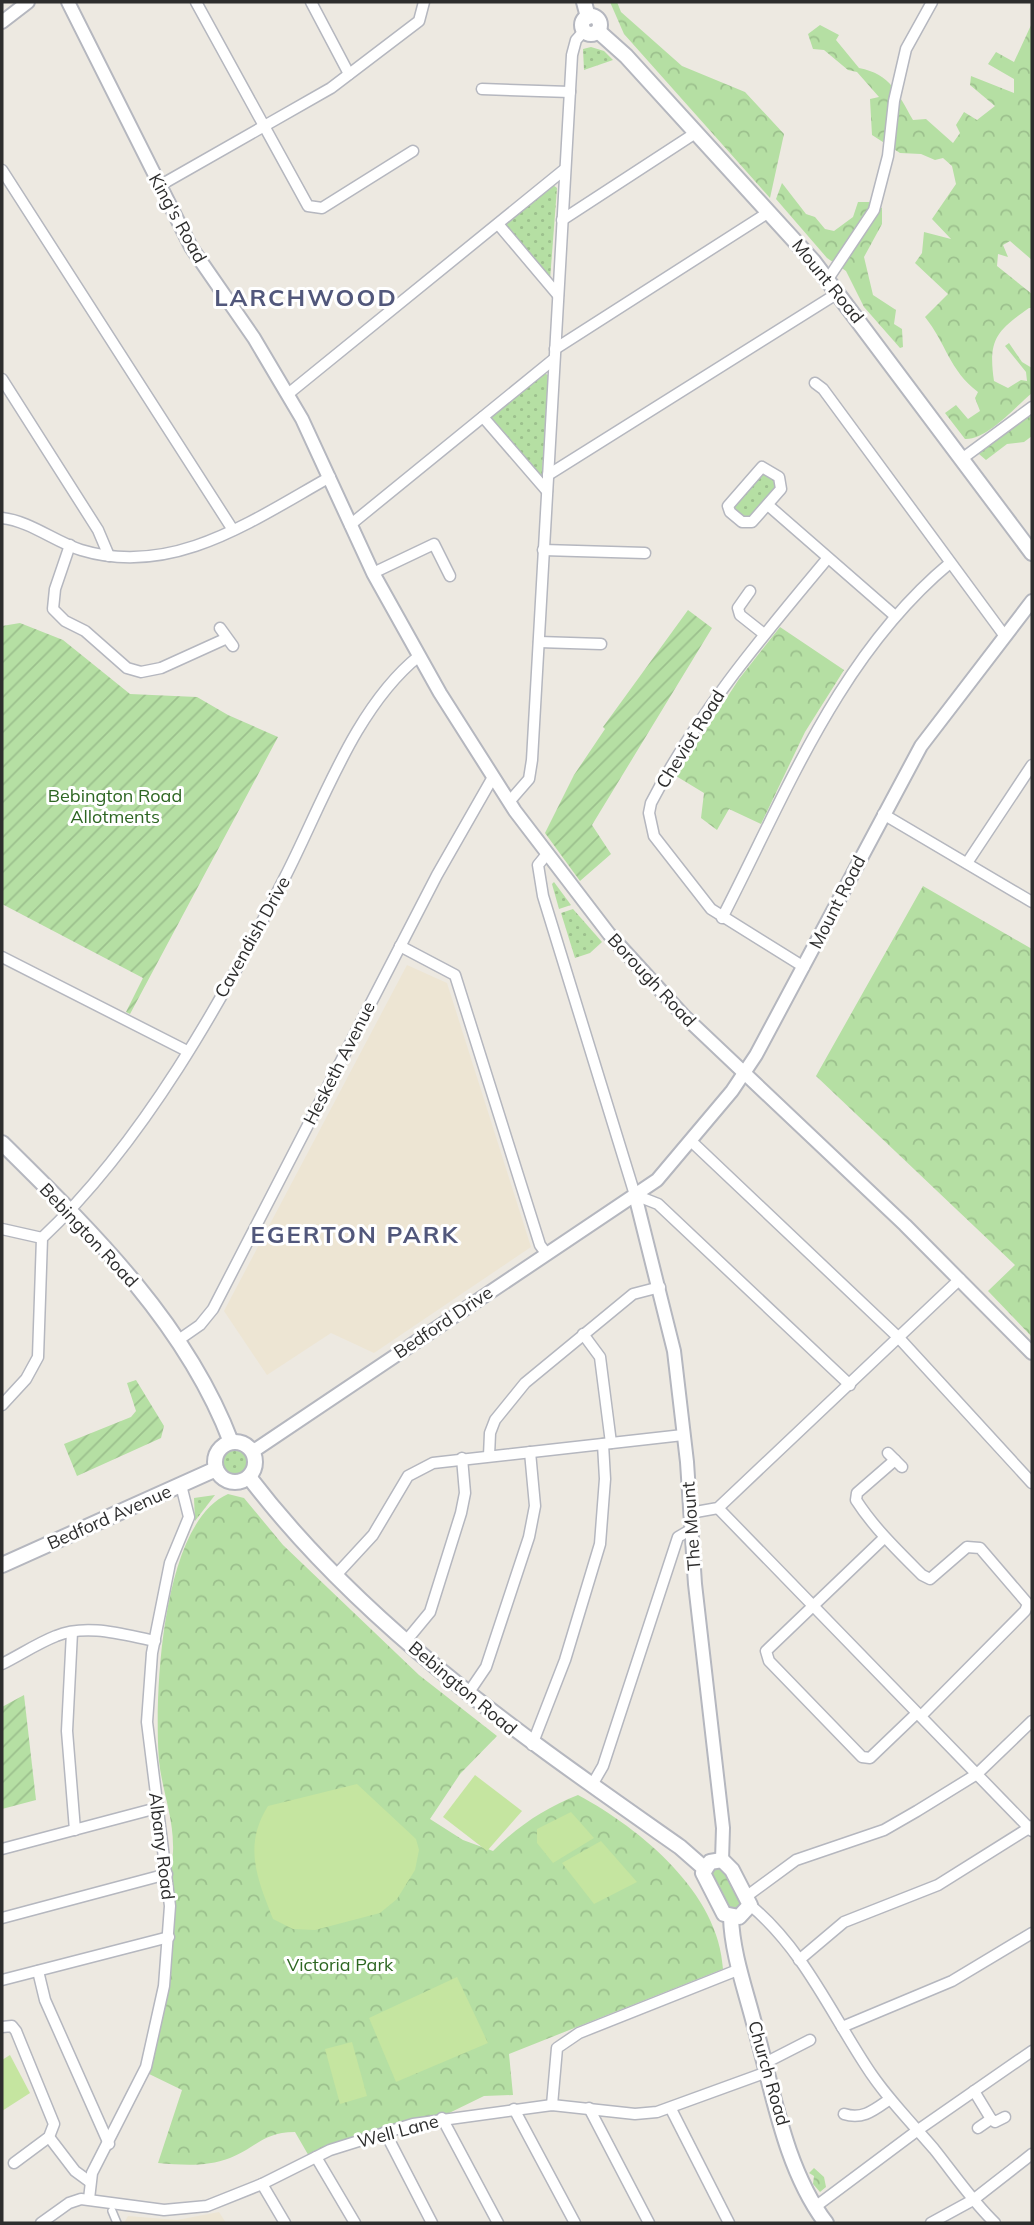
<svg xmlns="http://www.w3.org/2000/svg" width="1034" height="2225" font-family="Mulish,sans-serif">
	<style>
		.education { fill: #ede5d3 }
		.grass { fill: url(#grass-dots) }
		.forest { fill: url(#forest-crowns) }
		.garden { fill: url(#garden-furrows) }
		.pitch { fill: #c5e5a0 }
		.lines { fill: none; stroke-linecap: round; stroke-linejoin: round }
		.pedestrian-casing { stroke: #b5b7bf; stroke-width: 10 }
		.minor-casing { stroke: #b5b7bf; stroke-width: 13 }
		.tertiary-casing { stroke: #b5b7bf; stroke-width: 16 }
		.secondary-casing { stroke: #b5b7bf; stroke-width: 18 }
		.pedestrian { stroke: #fff; stroke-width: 7 }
		.minor { stroke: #fff; stroke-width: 10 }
		.tertiary { stroke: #fff; stroke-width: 12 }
		.secondary { stroke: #fff; stroke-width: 14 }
		.labels { text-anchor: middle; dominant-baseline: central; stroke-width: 6; stroke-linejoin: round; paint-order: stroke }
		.street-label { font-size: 18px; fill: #2d2d2d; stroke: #fff }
		.park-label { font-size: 18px; fill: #2d6622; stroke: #fff }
		.district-label { font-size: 24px; font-weight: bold; letter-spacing: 2px; fill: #51577b; stroke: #fff }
	</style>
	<defs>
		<pattern id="grass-dots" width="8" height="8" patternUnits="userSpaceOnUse" patternTransform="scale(1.75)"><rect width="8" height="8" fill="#b5dfa3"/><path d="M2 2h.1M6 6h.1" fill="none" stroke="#9cc08d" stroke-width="1.8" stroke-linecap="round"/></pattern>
		<pattern id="forest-crowns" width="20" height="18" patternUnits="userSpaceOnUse" patternTransform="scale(1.75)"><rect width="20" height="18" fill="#b5dfa3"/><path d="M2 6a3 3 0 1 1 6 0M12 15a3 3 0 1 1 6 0" fill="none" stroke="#9cc08d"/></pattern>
		<pattern id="garden-furrows" width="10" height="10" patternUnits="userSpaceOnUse" patternTransform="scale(1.75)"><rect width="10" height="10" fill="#b5dfa3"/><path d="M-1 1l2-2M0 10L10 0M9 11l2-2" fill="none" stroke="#9cc08d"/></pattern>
	</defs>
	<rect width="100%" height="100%" fill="#ede9e1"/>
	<g class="education">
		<path d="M407,965L447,983L531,1247L374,1353L331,1333L267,1375L224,1311Z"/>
		<path d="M219,2212L226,2223H124L128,2216L177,2220Z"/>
	</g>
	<g class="grass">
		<path d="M591,47L604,51L613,60L584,70L583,49Z"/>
		<path d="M553,185L557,188L550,280L503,223Z"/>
		<path d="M544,373L548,375L542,475L538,476L488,417Z"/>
		<path d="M764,470L777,480L776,490L749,518L734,512L732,504Z"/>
		<path d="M554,882L571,905L559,909L552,884Z"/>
		<path d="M573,909L602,942L590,953L575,958L561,913Z"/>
		<circle cx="235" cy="1462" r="14"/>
		<path d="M215,1495L195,1521L194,1498Z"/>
	</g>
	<g class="forest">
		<path d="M610,2H617L621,12L682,66L745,92L784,134L770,198L624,34Z"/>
		<path d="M1032,23V260L1010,241L1003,245L1008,257L998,254L997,266L1032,294V308H1029C996,331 988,340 994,381L1008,388L1021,380L1027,381L1026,372L1005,346L1009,343L1022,362L1032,368V393C1016,406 987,440 965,439L945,413L956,405L968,419L980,411L975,398L978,392C949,370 946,343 925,317L948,294L915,263L922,253L924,232L951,239L932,219L956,184L952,166L943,158L935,160L921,154L900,153L872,135L870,99L879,97L857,72L848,70L824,50L813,49L808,34L820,25L839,35L836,40L859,68C891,74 898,94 913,120L926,119L953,143L960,133L956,125L964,112L977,120L995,106L970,85L971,76L1014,93V79L988,64L996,52L1014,62Z"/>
		<path d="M782,183L806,214L815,217L825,229L834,231L853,217L858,202H869L882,208V224L864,257L873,295L896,310L894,324L902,329L903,347L900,348L864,307L846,271L827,258L776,199Z"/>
		<path d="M1032,410V436L1024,442L1007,444L986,460L979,454L982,449Z"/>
		<path d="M780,627L844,670L805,732L761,824L729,809L717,830L701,818L704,793L676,776L739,679Z"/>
		<path d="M923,886L1032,949V1337L988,1291L1015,1265L816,1076Z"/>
		<path d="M228,1494L244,1498L283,1545L419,1675L497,1736L460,1774L430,1819L463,1840L493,1851C518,1826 545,1808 578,1795C641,1829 719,1893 723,1969L509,2054L513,2095L484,2096L443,2116L310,2158L295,2132C263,2132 256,2148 230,2158C206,2167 183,2165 158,2163L182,2090L145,2072C152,2044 160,2017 165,1989C171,1955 168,1917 169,1882C169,1870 174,1857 173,1845C173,1817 162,1789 159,1761C154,1697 161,1523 228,1494Z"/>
		<path d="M710,1867H724L743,1906L739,1910H728Z"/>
		<path d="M814,2168L824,2177L826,2187L820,2192L813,2184L814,2176L809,2173Z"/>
	</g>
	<g class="garden">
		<path d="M688,610L712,628L592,825L611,854L580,881L545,833L574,775L605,729L603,727Z"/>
		<path d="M20,623L63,640L130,694L197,697L228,715L278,737L130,1014L126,1012L143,978L2,904V626Z"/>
		<path d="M136,1380L164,1426L161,1438L77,1476L64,1444L131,1417L136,1411L127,1383Z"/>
		<path d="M24,1695L36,1800L2,1809V1707Z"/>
	</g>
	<g class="pitch">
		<path d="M475,1775L522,1811L487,1851L443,1817Z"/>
		<path d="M357,1784L416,1839L419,1850L415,1870L397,1899L380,1913L315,1930L293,1929L273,1919C257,1878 243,1846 268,1806Z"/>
		<path d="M571,1812L594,1838L553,1863L537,1843V1829Z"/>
		<path d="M601,1841L637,1882L594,1904L562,1863Z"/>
		<path d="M457,1977L488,2043L396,2082L369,2018Z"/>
		<path d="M352,2042L367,2096L340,2104L325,2049Z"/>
		<path d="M10,2055L30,2093L2,2111V2060Z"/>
	</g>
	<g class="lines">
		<defs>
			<path id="pedestrian" d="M112,2211L117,2223"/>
			<g id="minor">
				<path d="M196,2L308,206L322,208L413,151"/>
				<path d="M311,2L349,74"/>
				<path d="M482,89L570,92"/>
				<path d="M2,170L233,530"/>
				<path d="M159,186L331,88L419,21L424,2"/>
				<path d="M562,220L697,132"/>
				<path d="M498,224L558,295"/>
				<path d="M828,279L874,210L888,156L894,101L906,49L932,2"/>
				<path d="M555,349L769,212"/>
				<path d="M2,379L98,530L109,556"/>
				<path d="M815,383L823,389L1004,635"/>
				<path d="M288,394L565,169"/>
				<path d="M483,417L547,491"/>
				<path d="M963,458L1032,407"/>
				<path d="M762,467L779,477L781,489L752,522H742L730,512L728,506Z"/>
				<path d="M548,475L838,293"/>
				<path d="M769,506L894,615"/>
				<path d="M2,518C30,521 55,542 81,550C173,578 253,520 330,477"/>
				<path d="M350,525L554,359"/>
				<path d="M70,545L55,589L53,609L65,621L85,631L127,668L141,672L161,668L225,639"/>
				<path d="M543,550L645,553"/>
				<path d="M373,573L434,544L450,576"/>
				<path d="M750,591L738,608L740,615L764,634"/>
				<path d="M220,628L233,646"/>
				<path d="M539,642L601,644"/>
				<path d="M509,802L529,779L532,760L572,55L576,40L584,31"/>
				<path d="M883,814L1032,902"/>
				<path d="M547,854L538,865L543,896L635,1195L658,1204L850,1385"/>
				<path d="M967,863L1032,765"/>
				<path d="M722,918C786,794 839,655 950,563"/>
				<path d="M400,946L455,975L540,1245L546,1253"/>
				<path d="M2,957L187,1051"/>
				<path d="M804,967L711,909L654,836L649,813L651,803C698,712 762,637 827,559"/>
				<path d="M691,1141L899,1338L1032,1483"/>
				<path d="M2,1229L42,1238"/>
				<path d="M583,1334L600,1357L611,1443"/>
				<path d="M177,1341L200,1325L213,1309L437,875L493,777"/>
				<path d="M2,1405L26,1379L38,1357L42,1238C143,1143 223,1000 285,877C322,805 355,707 419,656"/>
				<path d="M888,1453L902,1467"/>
				<path d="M489,1456L490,1433L495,1420L525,1383L633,1294L660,1287"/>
				<path d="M895,1460L857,1493L856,1500C874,1528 898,1551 922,1575L930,1579L967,1547L980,1548L1028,1604L1025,1611L921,1716"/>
				<path d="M718,1508L1032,1831"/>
				<path d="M690,1513L718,1508L960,1279"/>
				<path d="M884,1538L766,1651L769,1661L862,1757L870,1758L917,1713"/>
				<path d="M337,1574L373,1535L408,1476L433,1463L683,1435"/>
				<path d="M72,1632L67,1731L75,1830"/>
				<path d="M406,1641L430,1612L461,1513L465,1493L462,1458"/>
				<path d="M2,1664C20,1655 38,1643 56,1636C87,1623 124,1635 155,1641"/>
				<path d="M467,1695L486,1667L529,1537L535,1506L530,1452"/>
				<path d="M532,1745L565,1660L600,1544L605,1479L603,1444"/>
				<path d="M592,1785L603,1766L678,1537L690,1530"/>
				<path d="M2,1849L157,1808"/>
				<path d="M747,1896L796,1860L884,1830L917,1811L977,1774L1032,1721"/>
				<path d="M750,1905C802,1948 830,2011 866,2066C885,2096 911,2122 934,2149C954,2174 972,2201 995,2223"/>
				<path d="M2,1918L167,1874"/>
				<path d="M799,1960L844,1922L938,1885L1032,1826"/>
				<path d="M38,1971L45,2000L109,2144"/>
				<path d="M2,1980L169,1937"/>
				<path d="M2,2027L12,2026L16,2031L54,2124L49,2137L14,2163"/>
				<path d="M842,2027L952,1981L1032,1933"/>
				<path d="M765,2063L810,2040"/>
				<path d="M974,2091L991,2119L995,2122L1005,2117"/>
				<path d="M552,2105L557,2048L579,2033L740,1969"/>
				<path d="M589,2108L649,2223"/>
				<path d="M514,2109L575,2223"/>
				<path d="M671,2109L729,2223"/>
				<path d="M844,2114C863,2120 874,2110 890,2099"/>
				<path d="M442,2118L498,2223"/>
				<path d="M978,2128L991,2119"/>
				<path d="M385,2132L432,2223"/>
				<path d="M49,2137L75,2171L90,2182"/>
				<path d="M316,2157L355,2223"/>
				<path d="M262,2184L285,2223"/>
				<path d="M89,2199L92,2173L146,2067L164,1986L170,1906L147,1722L152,1653L170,1563L189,1517L181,1485"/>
				<path d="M815,2207L918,2130L1032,2051"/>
				<path d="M41,2223L69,2203L81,2199L164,2210L207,2206L262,2184L330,2150L413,2124L552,2105L635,2114L657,2112L767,2072"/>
				<path d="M931,2223L973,2200L1032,2154"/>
			</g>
			<g id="tertiary">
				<path d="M68,2L191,247L254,338L302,419L373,573L440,693L515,811L609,934L683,1015L905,1225L1032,1353"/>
				<path d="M2,22L28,2"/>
				<path d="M635,1195L674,1351L687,1462L695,1584L723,1828L722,1860"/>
				<path d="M252,1452L657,1180L732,1091L756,1055L921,746L1032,601"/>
			</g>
			<g id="secondary">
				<path d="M584,2L588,17"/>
				<circle cx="591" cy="25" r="9"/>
				<path d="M598,31L626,56L813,261L1032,553"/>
				<path d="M2,1143C91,1231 186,1323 231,1442"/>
				<circle cx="235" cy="1462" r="20"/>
				<path d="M249,1477C365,1629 525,1738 680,1847L704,1868"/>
				<path d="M2,1565L216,1469"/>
				<path d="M722,1860L732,1870L750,1905L739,1917L724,1914L703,1873L710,1862Z"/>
				<path d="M731,1917C732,1954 746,1991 755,2027C773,2091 785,2169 826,2223"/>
			</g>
		</defs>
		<use href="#pedestrian" class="pedestrian-casing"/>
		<use href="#minor" class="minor-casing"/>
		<use href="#tertiary" class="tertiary-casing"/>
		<use href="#secondary" class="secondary-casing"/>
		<use href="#pedestrian" class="pedestrian"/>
		<use href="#minor" class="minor"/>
		<use href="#tertiary" class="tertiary"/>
		<use href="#secondary" class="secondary"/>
	</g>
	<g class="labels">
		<g class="street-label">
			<text transform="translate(178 218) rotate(61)">King's Road</text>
			<text transform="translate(828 281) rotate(51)">Mount Road</text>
			<text transform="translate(690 739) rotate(-58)">Cheviot Road</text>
			<text transform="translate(837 902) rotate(-63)">Mount Road</text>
			<text transform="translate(252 937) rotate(-61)">Cavendish Drive</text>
			<text transform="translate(652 980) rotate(47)">Borough Road</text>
			<text transform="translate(339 1063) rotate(-63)">Hesketh Avenue</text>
			<text transform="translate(89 1235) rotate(47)">Bebington Road</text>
			<text transform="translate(443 1322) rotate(-34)">Bedford Drive</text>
			<text transform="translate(109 1517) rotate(-24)">Bedford Avenue</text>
			<text transform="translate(691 1526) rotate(-94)">The Mount</text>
			<text transform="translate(463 1688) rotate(40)">Bebington Road</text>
			<text transform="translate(162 1846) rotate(83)">Albany Road</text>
			<text transform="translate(769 2073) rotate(74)">Church Road</text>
			<text transform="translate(398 2131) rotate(-15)">Well Lane</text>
		</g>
		<g class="park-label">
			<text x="115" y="795">Bebington Road<tspan x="115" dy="21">Allotments</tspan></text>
			<text x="340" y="1964">Victoria Park</text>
		</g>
		<g class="district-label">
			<text x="306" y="297">LARCHWOOD</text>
			<text x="355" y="1234">EGERTON PARK</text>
		</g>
	</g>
	<rect width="1034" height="2225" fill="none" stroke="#2d2d2d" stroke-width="7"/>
</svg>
